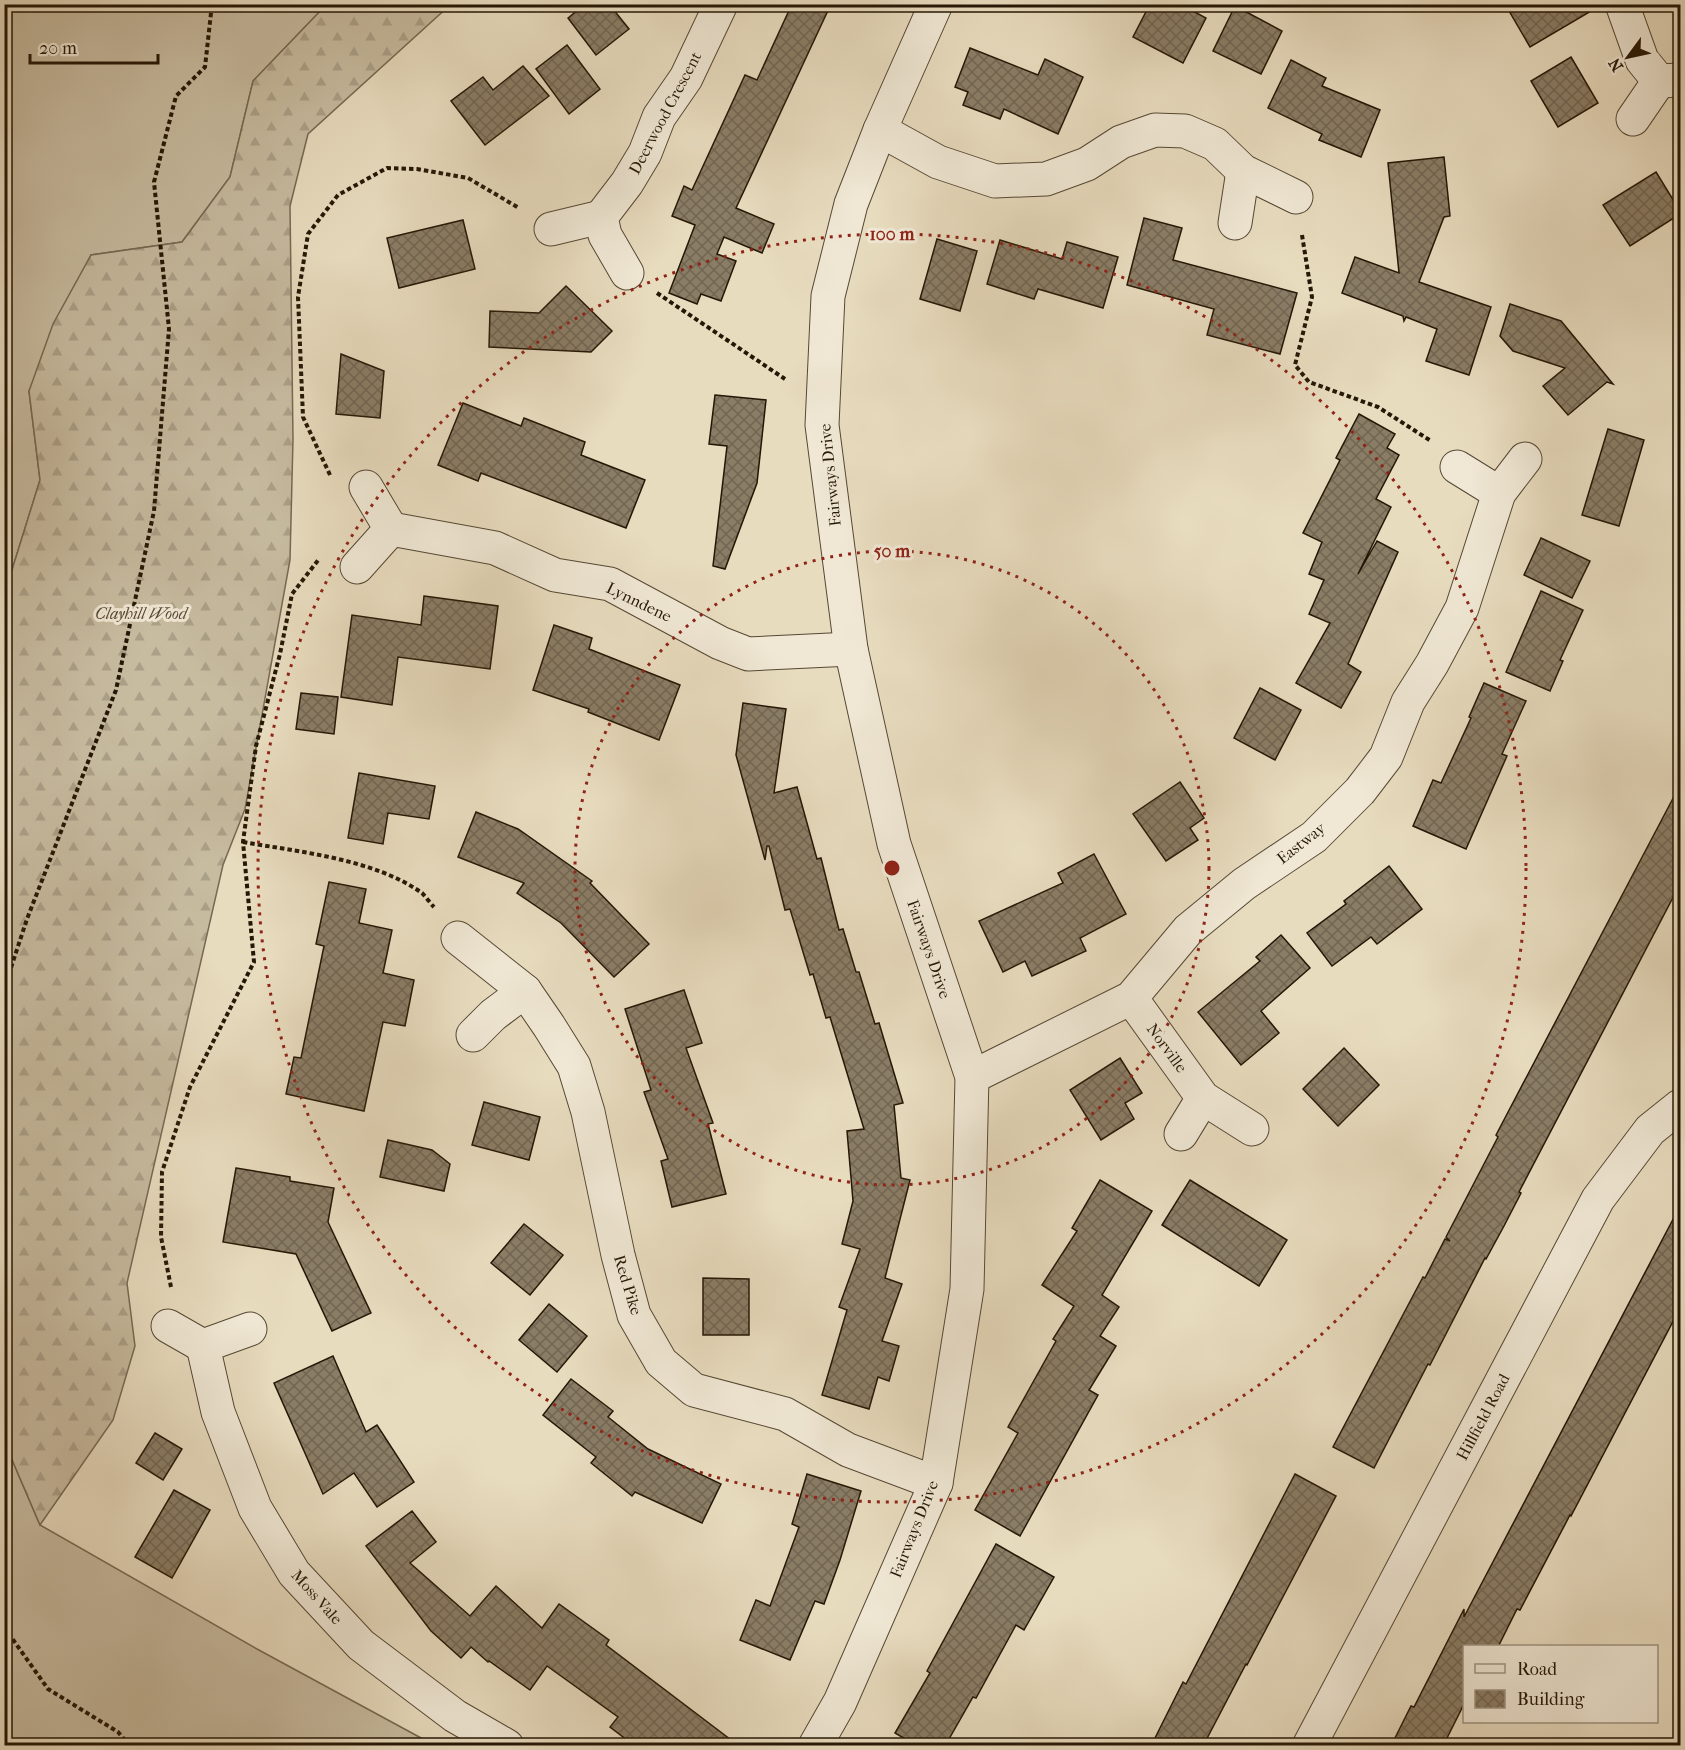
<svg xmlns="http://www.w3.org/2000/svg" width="1685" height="1750" font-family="'IM FELL French Canon',serif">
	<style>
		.grass { fill: #c7bba0; stroke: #766953; stroke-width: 1.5 }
		.forest { fill: url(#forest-firs); stroke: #766953; stroke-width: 1.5 }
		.building { fill: url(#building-cross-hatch); stroke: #251706; stroke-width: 1.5 }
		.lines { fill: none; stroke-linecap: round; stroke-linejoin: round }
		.minor-casing { stroke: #564834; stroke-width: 35 }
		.path { stroke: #251706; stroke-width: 4; stroke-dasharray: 4.5 3; stroke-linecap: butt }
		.minor { stroke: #f0e8d5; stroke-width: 33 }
		.ring { fill: none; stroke: #8f2418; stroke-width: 3; stroke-dasharray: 3 6 }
		.labels { text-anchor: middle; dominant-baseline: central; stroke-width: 6; stroke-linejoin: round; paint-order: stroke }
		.street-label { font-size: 16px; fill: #251706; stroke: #f0e8d5 }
		.park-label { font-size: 16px; font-style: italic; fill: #564834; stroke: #f0e8d5 }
		.centre { fill: #8f2418; stroke: #f0e8d5; stroke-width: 3 }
		.ring-label { font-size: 18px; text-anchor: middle; font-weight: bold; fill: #8f2418; stroke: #f0e8d5; stroke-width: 6; stroke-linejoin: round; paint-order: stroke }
	</style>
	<defs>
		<pattern id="forest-firs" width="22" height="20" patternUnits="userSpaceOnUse" patternTransform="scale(1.5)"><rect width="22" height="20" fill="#c7bba0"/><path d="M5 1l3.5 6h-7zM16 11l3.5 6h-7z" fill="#aba088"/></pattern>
		<pattern id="building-cross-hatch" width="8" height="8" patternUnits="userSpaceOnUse" patternTransform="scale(1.5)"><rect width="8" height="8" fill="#8a7d66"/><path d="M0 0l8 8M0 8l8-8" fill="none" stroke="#716552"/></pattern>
	</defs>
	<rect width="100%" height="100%" fill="#e8dcbf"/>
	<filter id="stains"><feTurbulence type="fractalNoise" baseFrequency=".00333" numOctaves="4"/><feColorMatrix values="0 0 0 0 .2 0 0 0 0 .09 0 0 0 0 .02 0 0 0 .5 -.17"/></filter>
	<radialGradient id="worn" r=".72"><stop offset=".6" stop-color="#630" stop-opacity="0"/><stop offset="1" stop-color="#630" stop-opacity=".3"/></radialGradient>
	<g class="grass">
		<path d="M5,5H326L253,81L230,177L182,242L91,255L29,391L40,480L11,573L5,580Z"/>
		<path d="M4,1449L10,1455L40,1525L257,1649L434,1745H5Z"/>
	</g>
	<path class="forest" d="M326,5H450L308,134L290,206L293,439L290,560L245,809L223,865L127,1283L135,1346L113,1420L40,1525L10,1455L4,1449V580L11,573L40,480L29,391L53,324L91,255L182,242L230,177L253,81Z"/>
	<g class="building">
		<path d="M585,4H609L629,29L596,55L568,18Z"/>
		<path d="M792,4H831L736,208L774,224L762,253L724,237L717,254L736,261L721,301L701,294L697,304L669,293L695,225L672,216L684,186L692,190L745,75L757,80Z"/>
		<path d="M1150,4H1180L1206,18L1183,63L1133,37Z"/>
		<path d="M1505,4H1603L1530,47Z"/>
		<path d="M1235,6L1282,31L1261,74L1213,51Z"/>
		<path d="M567,45L600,89L569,114L536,69Z"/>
		<path d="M970,48L1038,75L1045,59L1083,77L1058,134L1004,109L1000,119L963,105L968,92L955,87Z"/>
		<path d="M1571,57L1598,103L1558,127L1531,81Z"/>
		<path d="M1291,60L1326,78L1322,86L1380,110L1361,157L1319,140L1322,134L1268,108Z"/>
		<path d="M523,66L549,96L485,145L451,101L483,77L493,90Z"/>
		<path d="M1444,157L1450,216L1444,217L1419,282L1491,307L1469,375L1426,361L1437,329L1406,317L1404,321L1403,316L1342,293L1355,257L1399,273L1388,163Z"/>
		<path d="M1656,172L1680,211V214L1630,246L1603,205Z"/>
		<path d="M1144,218L1182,228L1173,260L1297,293L1280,354L1207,335L1214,309L1127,285Z"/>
		<path d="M463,220L475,269L399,288L387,238Z"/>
		<path d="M937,239L977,251L960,311L920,299Z"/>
		<path d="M1000,240L1062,259L1067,242L1118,257L1103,308L1038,289L1034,299L987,284Z"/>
		<path d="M566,286L612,331L591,352L489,347L490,311L539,313Z"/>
		<path d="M1510,304L1561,321L1613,384L1607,382L1568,415L1543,386L1565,368L1513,351L1500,336Z"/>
		<path d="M341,354L384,371L380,418L336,414Z"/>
		<path d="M715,395L766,400L757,483L725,569L713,566L727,446L709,444Z"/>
		<path d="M463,403L521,426L524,418L585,442L581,455L645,480L626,528L481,473L478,481L438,465Z"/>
		<path d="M1359,414L1395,434L1387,448L1399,455L1376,499L1391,507L1358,574L1377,541L1398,552L1348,664L1361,672L1341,708L1296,683L1330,623L1309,614L1324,580L1309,574L1322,542L1303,533L1340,460L1336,458Z"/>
		<path d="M1608,429L1644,440L1619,526L1582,515Z"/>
		<path d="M1541,538L1590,561L1572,598L1524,575Z"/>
		<path d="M1541,591L1583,610L1560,660L1563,661L1550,691L1506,672Z"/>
		<path d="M424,596L498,606L490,669L398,657L392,705L341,697L352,615L421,625Z"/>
		<path d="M554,625L592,638L589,649L680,685L659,740L588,712L589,709L533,690Z"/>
		<path d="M1484,683L1526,701L1502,754L1507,756L1466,849L1413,826L1433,780L1441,783L1471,718L1469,717Z"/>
		<path d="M1260,688L1301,710L1275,760L1234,738Z"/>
		<path d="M301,693L338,697L334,734L296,729Z"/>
		<path d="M743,703L786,709L774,793L797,787L817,859L821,858L839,930L843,929L856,972H859L875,1024L879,1023L903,1103L894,1105L901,1178L910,1180L885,1278L902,1284L882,1341L899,1346L889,1381L878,1377L869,1409L822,1395L847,1310L839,1307L860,1249L842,1244L853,1201L847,1131L864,1129L830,1017L826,1018L813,974L810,975L790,909L785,910L769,846H767L765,860L736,755Z"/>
		<path d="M359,773L435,786L429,819L388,813L383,844L348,838Z"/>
		<path d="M1180,782L1204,818L1190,828L1198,840L1166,861L1133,814Z"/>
		<path d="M1680,785V884L1519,1192L1521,1193L1504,1226L1486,1259L1485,1258L1430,1365L1428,1364L1374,1468L1333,1447L1423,1277L1425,1278L1445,1239L1450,1241L1446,1237L1498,1137L1496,1135Z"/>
		<path d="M476,812L518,829L592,881L590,883L649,944L614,977L561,923L517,893L524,883L458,857Z"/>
		<path d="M1094,854L1126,914L1080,938L1086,951L1032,976L1025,961L1003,972L979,921L1063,883L1058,873Z"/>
		<path d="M1389,866L1422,909L1377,944L1371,937L1332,966L1307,933L1346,904L1344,901Z"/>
		<path d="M329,882L366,889L359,923L392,930L383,973L414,980L405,1026L383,1022L364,1111L286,1094L294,1057L301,1058L324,946L316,944Z"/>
		<path d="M1281,935L1310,968L1261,1011L1279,1033L1241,1065L1198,1012L1260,961L1256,957Z"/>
		<path d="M684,990L702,1043L686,1048L713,1123L708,1124L726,1194L672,1207L661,1161L668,1159L644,1092L651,1090L625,1009Z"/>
		<path d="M1344,1048L1379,1085L1338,1126L1303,1089Z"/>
		<path d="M1120,1058L1142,1093L1125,1103L1134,1119L1101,1140L1070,1090Z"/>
		<path d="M484,1102L540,1117L529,1160L472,1145Z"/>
		<path d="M388,1140L432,1150L450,1164L444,1191L380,1177Z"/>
		<path d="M236,1168L290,1177V1181L334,1188L328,1222L371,1313L332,1331L296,1254L223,1242Z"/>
		<path d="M1100,1180L1152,1211L1102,1295L1119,1307L1100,1336L1116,1346L1089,1390L1098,1395L1020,1536L975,1510L1018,1433L1008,1427L1056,1341L1053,1339L1074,1306L1042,1285L1077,1231L1072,1228Z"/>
		<path d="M1190,1180L1287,1240L1259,1286L1162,1225Z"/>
		<path d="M1680,1206V1308L1571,1516L1570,1515L1520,1610L1517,1609L1498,1647H1464V1704L1443,1746H1391L1411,1706L1414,1707L1464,1609V1617Z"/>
		<path d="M524,1224L563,1255L530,1295L491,1263Z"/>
		<path d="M703,1278L749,1279V1335H703Z"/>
		<path d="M549,1304L587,1336L557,1372L519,1340Z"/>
		<path d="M333,1356L366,1432L377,1425L414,1482L377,1507L354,1473L323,1494L274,1383Z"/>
		<path d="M571,1379L613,1411L608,1417L648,1449L721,1484L702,1523L635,1492L632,1496L591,1463L596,1457L543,1415Z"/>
		<path d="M155,1433L182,1449L163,1480L136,1463Z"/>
		<path d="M807,1474L861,1491L840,1560L824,1604L815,1601L790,1660L740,1640L756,1600L770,1606L799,1527L792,1524Z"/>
		<path d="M1295,1474L1336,1496L1265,1631L1247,1665L1246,1664L1203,1746H1151L1183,1682L1186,1684Z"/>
		<path d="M174,1490L210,1510L172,1578L135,1557Z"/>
		<path d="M412,1511L436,1542L410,1563L470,1616L496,1586L542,1628L559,1604L609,1640L606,1645L739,1746H635L610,1727L618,1717L547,1666L530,1690L489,1661L488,1662L471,1647L461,1658L431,1631L366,1546Z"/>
		<path d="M996,1544L1054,1577L1024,1630L1016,1625L976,1698L973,1697L945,1746H917L895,1733L930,1673L927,1671Z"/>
	</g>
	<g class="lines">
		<defs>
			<g id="minor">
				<path d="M1622,4L1642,60L1659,81L1680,80"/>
				<path d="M1633,119L1659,81"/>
				<path d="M880,130L938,162L995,181L1046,179L1087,164L1121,142L1155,130L1185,131L1215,144L1243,171L1296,197"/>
				<path d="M1235,223L1243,171"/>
				<path d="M551,229L601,217"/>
				<path d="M627,273L605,235L601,217L627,183L645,153L659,117L686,78L721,4"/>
				<path d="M1457,467L1499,493"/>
				<path d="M366,487L391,529"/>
				<path d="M357,567L391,529L495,548L555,575L610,584L720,643L748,654L851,649"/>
				<path d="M458,938L525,991L549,1026L574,1066L588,1112L618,1255L634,1315L661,1362L694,1390L785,1414L848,1450L936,1483"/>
				<path d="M1131,998L1203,1098L1252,1129"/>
				<path d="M473,1035L493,1015L525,991"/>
				<path d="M972,1077L1131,998L1188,930L1244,884L1314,837L1360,791L1386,757L1408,702L1432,664L1462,608L1499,493L1525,459"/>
				<path d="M1181,1134L1203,1098"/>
				<path d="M168,1326L203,1346"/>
				<path d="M250,1329L203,1346L218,1412L255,1508L294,1573L361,1645L455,1716L507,1746"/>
				<path d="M815,1746L840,1702L936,1483L967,1289L972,1077L894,844L851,649L822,425L828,296L851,204L880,130L936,4"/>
				<path d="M1309,1746L1598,1199L1650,1130L1680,1106"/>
			</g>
		</defs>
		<use href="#minor" class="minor-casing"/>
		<g class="path">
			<path d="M4,12L8,4"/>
			<path d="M1302,235L1312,297L1295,365L1309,382L1378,407L1431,441"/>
			<path d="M657,293L785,379"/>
			<path d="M330,475L303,417L298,297L308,234L338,195L387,168L417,169L468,178L519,208"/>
			<path d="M243,842C300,852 374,859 422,893C426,897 430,903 434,907"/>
			<path d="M4,989L27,919L116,690L154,511L169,329L154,182L176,96L205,67L212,4"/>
			<path d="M171,1287L161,1237L162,1172L190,1087L254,962L243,842L256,746L280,654L292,594L319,559"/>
			<path d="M4,1627L48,1689L118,1732L130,1746"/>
		</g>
		<use href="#minor" class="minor"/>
	</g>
	<g class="ring">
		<circle cx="892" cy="868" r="317"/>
		<circle cx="892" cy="868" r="634"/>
	</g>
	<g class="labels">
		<g class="street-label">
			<text transform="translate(665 113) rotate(-62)">Deerwood Crescent</text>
			<text transform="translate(830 475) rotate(-96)">Fairways Drive</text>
			<text transform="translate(639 602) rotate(26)">Lynndene</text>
			<text transform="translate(1301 843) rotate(-38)">Eastway</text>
			<text transform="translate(929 949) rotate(71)">Fairways Drive</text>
			<text transform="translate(1167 1048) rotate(54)">Norville</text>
			<text transform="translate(628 1285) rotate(73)">Red Pike</text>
			<text transform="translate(1483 1417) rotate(-62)">Hillfield Road</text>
			<text transform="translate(914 1529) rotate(-68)">Fairways Drive</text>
			<text transform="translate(317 1597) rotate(48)">Moss Vale</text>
		</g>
		<g class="park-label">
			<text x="141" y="613">Clayhill Wood</text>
		</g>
	</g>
	<circle cx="892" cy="868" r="9" class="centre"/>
	<g class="ring-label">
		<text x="892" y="240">100 m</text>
		<text x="892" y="557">50 m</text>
	</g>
	<rect width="1685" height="1750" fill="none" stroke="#e8dcbf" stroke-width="24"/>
	<rect x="6" y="6" width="1673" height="1738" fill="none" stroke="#251706" stroke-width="3"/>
	<rect x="12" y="12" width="1661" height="1726" fill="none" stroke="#251706" stroke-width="1.5"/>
	<rect x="1463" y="1645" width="195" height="78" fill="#f0e8d5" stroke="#9f9482" stroke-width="1.5"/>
	<rect x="1475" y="1664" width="30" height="9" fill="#f0e8d5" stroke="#9f9482" stroke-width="1.5"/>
	<text x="1517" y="1675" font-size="18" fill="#251706">Road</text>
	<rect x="1475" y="1690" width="30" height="18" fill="url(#building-cross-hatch)" stroke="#9f9482" stroke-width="1.5"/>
	<text x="1517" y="1705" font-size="18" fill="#251706">Building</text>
	<g transform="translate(1628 57) rotate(237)" stroke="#f0e8d5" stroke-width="4.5" paint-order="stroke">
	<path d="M0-4.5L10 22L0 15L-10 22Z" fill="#251706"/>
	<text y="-9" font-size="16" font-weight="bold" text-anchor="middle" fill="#251706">N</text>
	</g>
	<path d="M30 54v9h128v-9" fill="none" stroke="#251706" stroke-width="3"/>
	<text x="39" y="54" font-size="18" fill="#251706" stroke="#f0e8d5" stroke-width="4.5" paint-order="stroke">20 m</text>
	<rect width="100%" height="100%" filter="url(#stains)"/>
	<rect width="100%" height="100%" fill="url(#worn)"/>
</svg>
